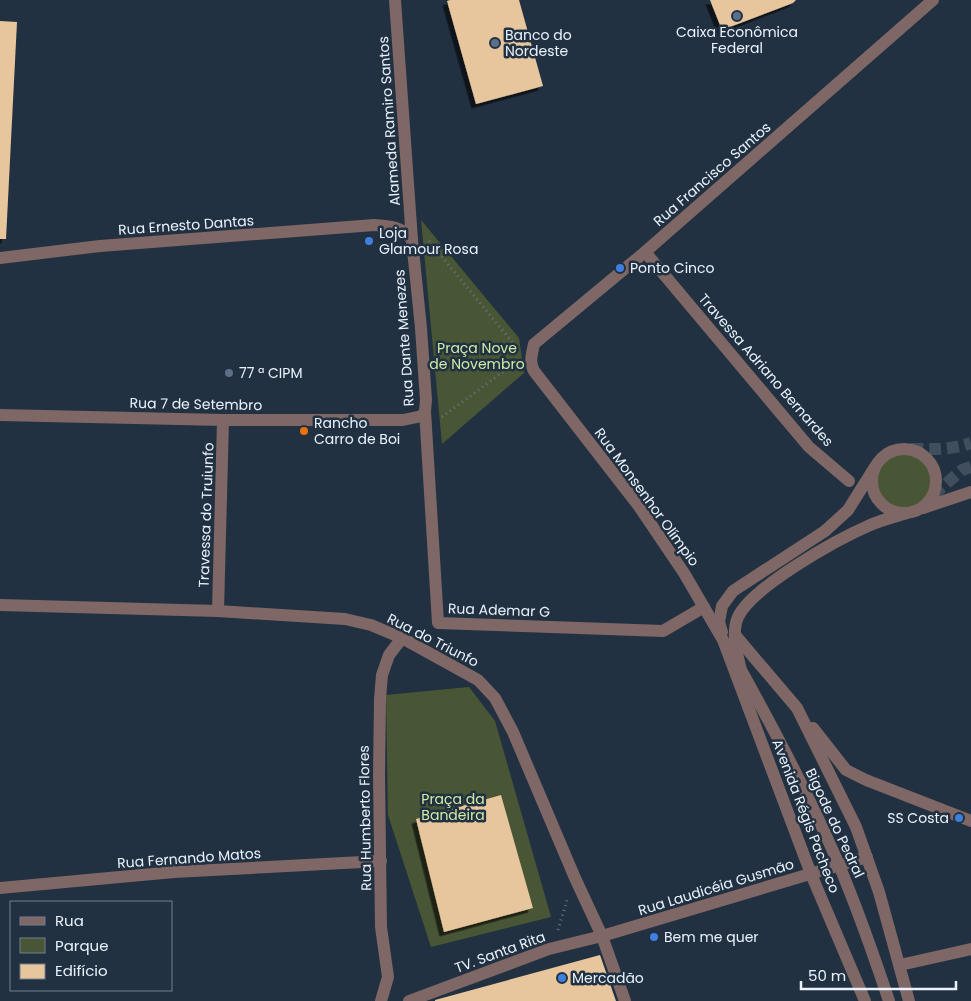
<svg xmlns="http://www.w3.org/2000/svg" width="971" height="1001" font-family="Poppins,sans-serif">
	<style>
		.green { fill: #495635 }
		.building { fill: #e7c69d; filter: url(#shadow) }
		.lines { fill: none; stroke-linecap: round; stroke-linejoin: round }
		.minor-tunnel { stroke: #404e5d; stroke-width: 12; stroke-dasharray: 12 6; stroke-linecap: butt }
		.path { stroke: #687583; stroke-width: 3; stroke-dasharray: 1 4; stroke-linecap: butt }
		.minor { stroke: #7e6765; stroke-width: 12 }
		.service-dot { fill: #5c6f8a; stroke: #223141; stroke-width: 2 }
		.shop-dot { fill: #3f7fe0; stroke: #223141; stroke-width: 2 }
		.food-dot { fill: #e8710a; stroke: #223141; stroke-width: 2 }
		.labels { text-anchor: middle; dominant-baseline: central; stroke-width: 5; stroke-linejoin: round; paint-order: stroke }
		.poi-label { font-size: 14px; fill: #e9f2fd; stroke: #223141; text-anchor: start }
		.street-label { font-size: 14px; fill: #e9f2fd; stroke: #223141 }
		.park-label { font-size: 14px; fill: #d0eba6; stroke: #223141 }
	</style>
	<defs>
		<filter id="shadow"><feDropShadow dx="-4.5" dy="4.5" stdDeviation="0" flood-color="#0009"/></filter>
	</defs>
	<rect width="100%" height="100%" fill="#223141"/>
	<g class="green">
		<path d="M421,220L519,338L524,373L442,444Z"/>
		<circle cx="904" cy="481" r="32"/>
		<path d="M469,687L495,721L551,917L431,947L388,815L386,695Z"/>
	</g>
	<g class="building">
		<path d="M450,0H519L543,86L476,104L447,1Z"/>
		<path d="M710,0H796L793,3L722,30Z"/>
		<path d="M0,21L17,22L6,239H0Z"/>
		<path d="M501,795L533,908L444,932L416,819Z"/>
		<path d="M600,955L616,1001H435V1000Z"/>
	</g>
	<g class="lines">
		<g class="minor-tunnel">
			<path d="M911,449C932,449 951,450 971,443"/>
			<path d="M933,495L962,470L971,467"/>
		</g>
		<g class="path">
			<path d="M429,241L517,348"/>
			<path d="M442,417L515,363"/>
			<path d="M558,930L567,900"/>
		</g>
		<g class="minor">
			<path d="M395,0L412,240"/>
			<path d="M645,252L809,447L849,481"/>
			<path d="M0,258L100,246L374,225C389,226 402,226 412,240L421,328L426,400L425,411L422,416L403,420H223L0,415"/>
			<path d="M425,411L438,623L663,631L704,607"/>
			<circle cx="904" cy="481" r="32"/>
			<path d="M923,508L971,492"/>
			<path d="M0,605L218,611L345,619L371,625L402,638L478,680L495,698L513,732L575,878L602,936L625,1001"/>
			<path d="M218,611L223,420"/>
			<path d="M722,632L719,622L722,606L733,591L825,531L848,510L875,467"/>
			<path d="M735,635L797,708L856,827L879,892L909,1001"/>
			<path d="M813,728L846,770L866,780L971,821"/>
			<path d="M0,888L174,872L381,861"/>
			<path d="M900,965L971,949"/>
			<path d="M381,1001L388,977L381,927L379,776L380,699L382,675L389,655L402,638"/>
			<path d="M409,1001L549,949L602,936L867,857"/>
			<path d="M865,1001L811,874L723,640L684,573L638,505L534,371C529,362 532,354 534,344L645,252L933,0"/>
			<path d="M889,1001C871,947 852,892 828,840C802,782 772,726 741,670C737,654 731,633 738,617C752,587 836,540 868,526C881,520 894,517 907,513"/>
		</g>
	</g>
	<g class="service-dot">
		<circle cx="737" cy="16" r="5"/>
		<circle cx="495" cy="43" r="5"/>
		<circle cx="229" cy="373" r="5"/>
	</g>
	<g class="shop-dot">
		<circle cx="369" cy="241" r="5"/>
		<circle cx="620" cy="268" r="5"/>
		<circle cx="959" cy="818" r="5"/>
		<circle cx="654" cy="937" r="5"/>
		<circle cx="562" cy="978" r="5"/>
	</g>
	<circle class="food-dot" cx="304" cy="431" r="5"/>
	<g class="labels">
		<g class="poi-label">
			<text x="737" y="32" text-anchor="middle">Caixa Econômica<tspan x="737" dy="16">Federal</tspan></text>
			<text x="505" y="35">Banco do<tspan x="505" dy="16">Nordeste</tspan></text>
			<text x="379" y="233">Loja<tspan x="379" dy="16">Glamour Rosa</tspan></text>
			<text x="630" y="268">Ponto Cinco</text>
			<text x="239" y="373">77 ª CIPM</text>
			<text x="314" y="423">Rancho<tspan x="314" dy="16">Carro de Boi</tspan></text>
			<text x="949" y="818" text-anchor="end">SS Costa</text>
			<text x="664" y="937">Bem me quer</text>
			<text x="572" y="978">Mercadão</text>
		</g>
		<g class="street-label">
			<text transform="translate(389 121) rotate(-94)">Alameda Ramiro Santos</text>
			<text transform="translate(712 174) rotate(-41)">Rua Francisco Santos</text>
			<text transform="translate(186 225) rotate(-4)">Rua Ernesto Dantas</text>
			<text transform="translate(404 338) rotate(-94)">Rua Dante Menezes</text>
			<text transform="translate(766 370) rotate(49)">Travessa Adriano Bernardes</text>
			<text transform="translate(196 404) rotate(1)">Rua 7 de Setembro</text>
			<text transform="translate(647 497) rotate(54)">Rua Monsenhor Olímpio</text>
			<text transform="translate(206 515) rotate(-88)">Travessa do Truiunfo</text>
			<text transform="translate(499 610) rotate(2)">Rua Ademar G</text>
			<text transform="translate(433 640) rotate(27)">Rua do Triunfo</text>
			<text transform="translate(806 816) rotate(69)">Avenida Régis Pacheco</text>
			<text transform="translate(365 818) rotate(-91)">Rua Humberto Flores</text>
			<text transform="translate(835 823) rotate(65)">Bigode do Pedral</text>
			<text transform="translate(189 858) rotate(-4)">Rua Fernando Matos</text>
			<text transform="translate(716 887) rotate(-17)">Rua Laudicéia Gusmão</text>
			<text transform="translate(500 952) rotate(-20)">TV. Santa Rita</text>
		</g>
		<g class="park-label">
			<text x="477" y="348">Praça Nove<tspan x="477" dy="16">de Novembro</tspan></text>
			<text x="453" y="799">Praça da<tspan x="453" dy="16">Bandeira</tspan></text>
		</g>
	</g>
	<rect x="10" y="901" width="162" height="90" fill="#223141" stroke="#727e8c"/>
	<rect x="20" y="917" width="25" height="8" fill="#7e6765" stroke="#727e8c"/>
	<text x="55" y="926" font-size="15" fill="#e9f2fd">Rua</text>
	<rect x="20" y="938" width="25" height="15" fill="#495635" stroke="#727e8c"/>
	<text x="55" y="951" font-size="15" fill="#e9f2fd">Parque</text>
	<rect x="20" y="964" width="25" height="15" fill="#e7c69d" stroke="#727e8c"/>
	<text x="55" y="976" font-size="15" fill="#e9f2fd">Edifício</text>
	<path d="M801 981v8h155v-8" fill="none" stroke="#e9f2fd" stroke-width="2.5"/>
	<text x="808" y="981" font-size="15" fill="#e9f2fd" stroke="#223141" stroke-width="4" paint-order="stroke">50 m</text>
</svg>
